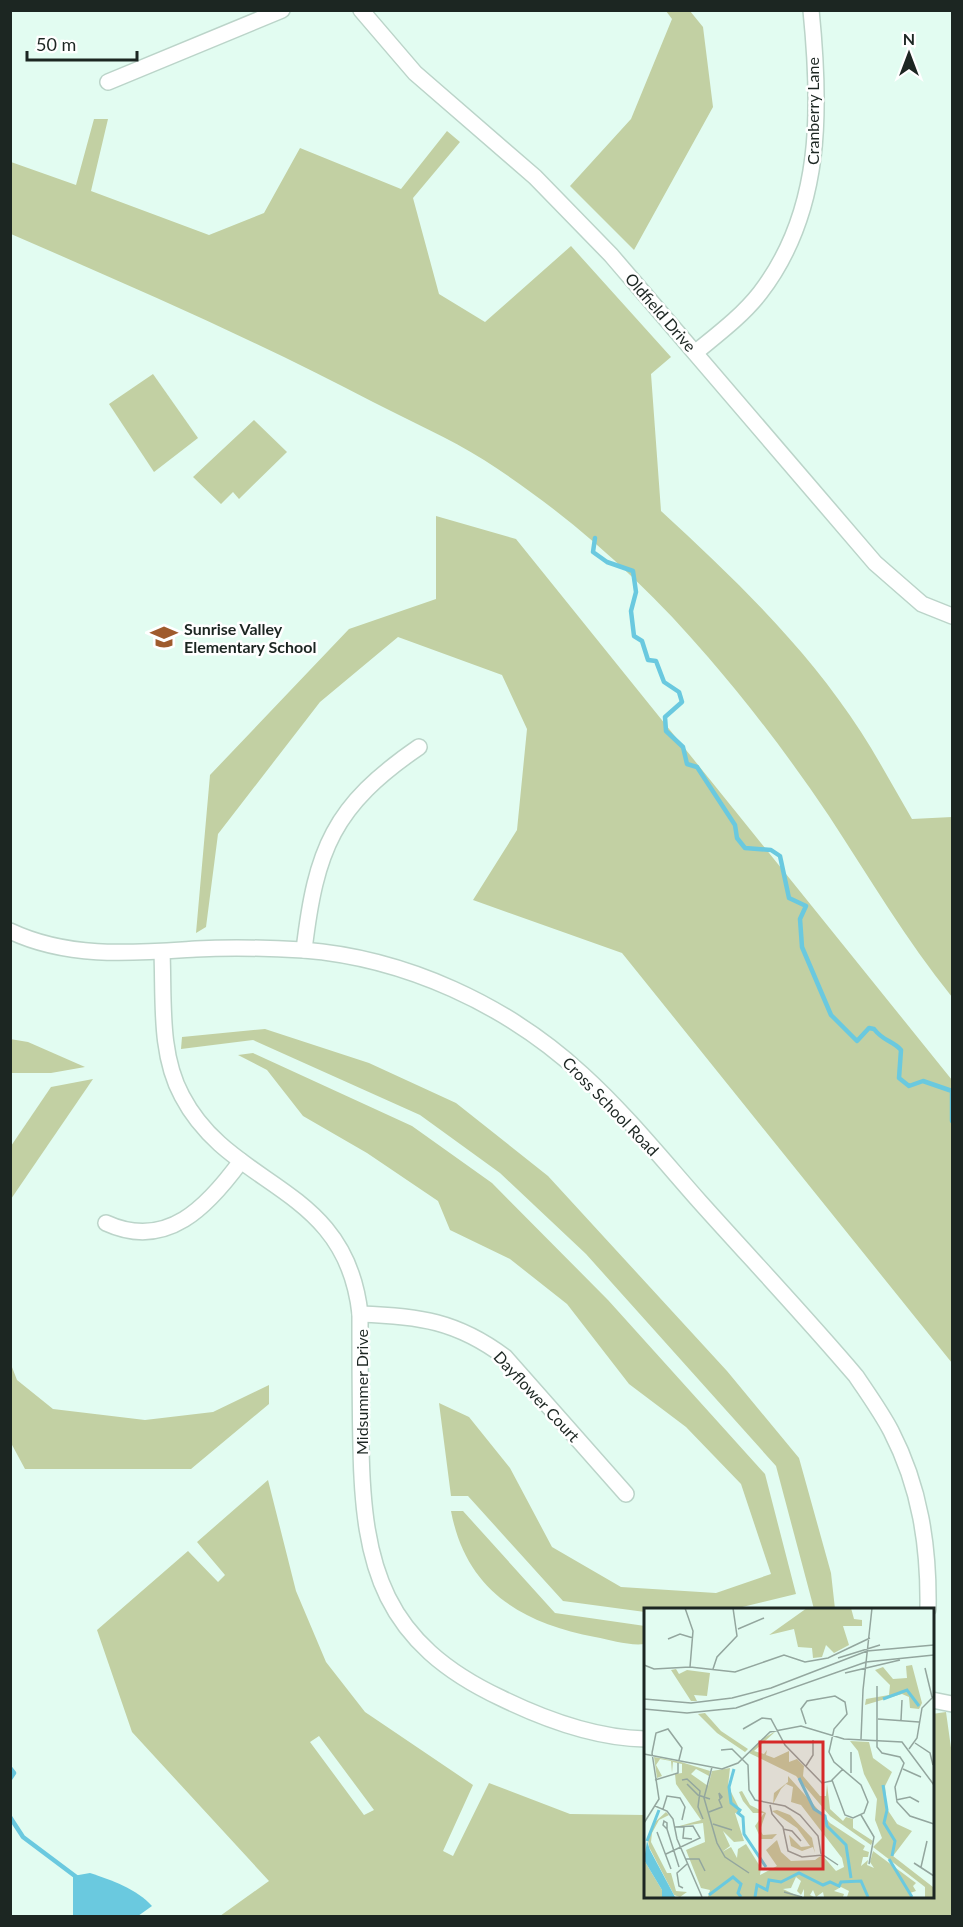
<svg xmlns="http://www.w3.org/2000/svg" width="963" height="1927" font-family="Lato,sans-serif">
	<style>
		.green { fill: #c2d0a3; fill-rule: evenodd }
		.water { fill: #6ac9df }
		.lines { fill: none; stroke-linecap: round; stroke-linejoin: round }
		.stream { stroke: #6ac9df; stroke-width: 4.5 }
		.minor-casing { stroke: #bbd4c9; stroke-width: 18 }
		.minor { stroke: #fff; stroke-width: 15 }
		.labels { text-anchor: middle; dominant-baseline: central; stroke-width: 5; stroke-linejoin: round; paint-order: stroke }
		.street-label { font-size: 16px; fill: #1c2622; stroke: #fff }
		.poi-label { font-size: 16px; font-weight: bold; fill: #1c2622; stroke: #fff; text-anchor: start }
		.inset-river { fill: none; stroke: #6ac9df; stroke-width: 3 }
		.inset-road { fill: none; stroke: #93a69e; stroke-width: 1.5 }
		.view { fill: #d62828; fill-opacity: 0.15; stroke: #d62828; stroke-width: 3 }
		.inset-edge { fill: none; stroke: #1c2622; stroke-width: 3 }
	</style>
	<rect width="100%" height="100%" fill="#e2fcf1"/>
	<g class="green">
		<path d="M666,11H690L703,27L713,107L634,250L570,186L631,119L672,19Z"/>
		<path d="M94,119H108L91,191L209,235L264,213L300,148L401,189L447,131L460,142L413,198L439,294L485,322L571,246L671,357L651,374L661,511C734,578 807,648 861,732C879,760 895,790 912,819L952,817V997C906,940 869,877 829,816C792,761 752,708 708,657C644,582 567,513 484,460C449,438 410,421 373,402C255,340 133,287 11,234V162L76,185Z"/>
		<path d="M153,374L198,438L154,472L109,404Z"/>
		<path d="M254,420L287,452L239,499L233,492L221,504L193,477Z"/>
		<path d="M436,516L516,539L952,1080V1363L622,953L473,900L517,830L527,729L502,675L398,637L320,702L218,834L206,927L196,933L210,775L349,629L436,599Z"/>
		<path d="M265,1029L369,1063L456,1103L548,1176L727,1371L799,1458L831,1573L835,1609H814L776,1466L586,1254L500,1173L420,1115L253,1040L181,1049L182,1037Z"/>
		<path d="M10,1039L28,1042L85,1067L51,1073H11Z"/>
		<path d="M253,1053L412,1126L492,1183L608,1300L765,1474L796,1594L734,1609H645V1612L563,1601L468,1496H451L439,1403L469,1417L510,1468L552,1547L621,1587L716,1593L771,1574L741,1484L686,1427L629,1384L567,1304L510,1259L450,1230L438,1201L367,1153L303,1116L267,1070L238,1055Z"/>
		<path d="M93,1079L11,1199V1146L51,1087Z"/>
		<path d="M10,1362L17,1380L53,1409L145,1420L213,1412L269,1385V1404L191,1469H25L11,1443Z"/>
		<path d="M268,1480L296,1591L326,1662L365,1712L473,1785L443,1851L453,1856L489,1783L570,1814L645,1815V1896H932V1714L946,1712L952,1755V1916H220L269,1881L132,1732L97,1630L188,1551L218,1582L225,1575L197,1542ZM319,1736L374,1810L364,1815L310,1742Z"/>
		<path d="M451,1511H463L555,1613L645,1626V1644C629,1646 611,1640 595,1637C521,1623 466,1590 451,1511Z"/>
	</g>
	<path class="water" d="M90,1873C111,1880 137,1889 152,1906L138,1916H73V1876Z"/>
	<g class="lines">
		<g class="stream">
			<path d="M595,538L593,552L607,562L633,571L636,592L631,611L634,636L642,641L648,660L656,661L664,682L679,692L682,702L665,717L666,731L683,747L687,764L697,767L735,825L737,838L745,848L771,850L780,856L789,898L806,906L800,919L802,947L831,1015L857,1041L869,1028L874,1029C884,1042 892,1040 901,1050L899,1078L909,1086L923,1081L952,1091V1121"/>
			<path d="M10,1768L14,1773L10,1779"/>
			<path d="M10,1817L23,1837L79,1879"/>
		</g>
		<defs>
			<g id="minor">
				<path d="M361,10L415,73L535,177L611,255L875,563L922,604L952,616"/>
				<path d="M108,82L282,10"/>
				<path d="M696,352C718,334 742,316 760,293C823,211 821,109 811,10"/>
				<path d="M10,931C69,959 134,953 196,949C232,947 268,948 303,950C406,958 507,1005 582,1074C625,1113 662,1159 700,1202C752,1260 806,1317 856,1376C868,1394 881,1412 891,1431C920,1487 929,1546 928,1609"/>
				<path d="M304,950C316,849 333,806 419,747"/>
				<path d="M162,953C164,1000 159,1054 182,1096C231,1190 346,1184 360,1314C360,1358 360,1403 361,1447C363,1568 384,1643 501,1698C546,1720 595,1738 645,1739"/>
				<path d="M106,1223C167,1251 208,1206 241,1161"/>
				<path d="M360,1314C419,1316 457,1321 505,1357L626,1494"/>
				<path d="M932,1700L952,1704"/>
			</g>
		</defs>
		<use href="#minor" class="minor-casing"/>
		<use href="#minor" class="minor"/>
	</g>
	<defs>
		<symbol id="school-bare" viewBox="-9 -9 18 18"><path d="M0-5L7-2L0 1L-7-2ZM-4 1L0 2.5L4 1V4Q0 6-4 4Z" fill="#9f5b2d" stroke="#fff" stroke-width="2.5" paint-order="stroke"/></symbol>
	</defs>
	<g fill-rule="evenodd">
		<use href="#school-bare" x="145" y="618" width="38" height="38"/>
	</g>
	<g class="labels">
		<g class="street-label">
			<text transform="translate(812 111) rotate(-90)">Cranberry Lane</text>
			<text transform="translate(661 312) rotate(49)">Oldfield Drive</text>
			<text transform="translate(611 1106) rotate(46)">Cross School Road</text>
			<text transform="translate(361 1392) rotate(-90)">Midsummer Drive</text>
			<text transform="translate(537 1396) rotate(47)">Dayflower Court</text>
		</g>
		<g class="poi-label">
			<text x="184" y="628">Sunrise Valley<tspan x="184" dy="18">Elementary School</tspan></text>
		</g>
	</g>
	<g transform="translate(644 1608)">
		<rect width="290" height="290" fill="#e2fcf1"/>
		<path d="M163,0H207L210,11L218,12V18H199L205,37L190,45L182,37L178,49L169,50L168,40L154,39L150,21L125,27ZM268,57L278,95L275,101L266,100L265,89L258,86L221,97L222,91L245,87L246,77L231,62L239,59L249,71L263,70L262,58ZM32,61L35,66L43,62L66,65L63,88L50,87L53,93H47L27,62ZM61,105L77,123L104,141L101,144L73,125L54,106ZM132,123L110,143L120,146L123,142L122,147L130,150L145,143V154L153,151L160,158L159,168L176,188H182L183,176L186,201L199,213L202,209L209,211V220L229,233L227,237L186,208L152,168L105,145L118,131ZM206,133L225,134L229,150L248,164L241,178L243,201L253,216L268,223L249,248L289,279V289H281V279L229,239L238,230L231,212L233,191L220,166L214,143ZM10,149L37,154L66,163L65,168L52,161L47,166L64,178L68,163L86,160L84,178L97,204L91,205L100,233L90,234L79,223L86,238L78,244L87,239L93,250L94,241L102,236L117,260L116,267L133,258L122,242L133,232L137,244L147,253L171,252L178,247L192,263L200,259L198,250L157,197L147,194L149,179L142,176L137,181L129,196L130,185L144,174V168L186,215L221,238L219,242L225,244L224,249H219L217,258L224,252L223,257L230,260L226,254L229,243L272,275L269,278L272,283L266,285L267,289H203L205,283L197,279L190,283L200,286L199,289H180L179,284L172,289L169,282L166,287L170,289H160V281L157,287L153,283L157,273L152,269L147,280L139,281L156,289H64L66,282L57,280L42,242L61,234L59,215L32,219L57,212L32,176L31,166L38,165V156L29,154L28,165L27,153L16,151L12,157L18,168L13,170ZM98,183L106,197L122,205L116,222L119,227L133,226L128,231H117L111,218L120,205H109L99,193L95,184ZM133,202L146,207L168,230L171,245L169,239L158,243L147,238L145,227L157,239L166,238L153,220L128,203ZM22,204L25,207L15,212L8,225L7,234L23,265H27L32,283L43,284L36,289L30,287L5,239L4,231L11,214ZM0,252L18,282V289H0Z" fill="#c2d0a3"/>
		<path d="M3,233L6,242L31,289H18V282L0,252Z" fill="#6ac9df"/>
		<path class="inset-river" d="M239,91L263,82L275,98M90,161L85,179L87,195L96,202L94,205L99,209L100,226L122,259M155,170L170,201L181,208L183,218L202,237L207,270M239,177L243,202L240,215L251,233L248,248M3,233L15,202M245,251L268,289M65,287L89,269L97,276L94,285L97,289M111,289L113,277L123,282L125,272L137,274L155,265L179,277L186,274L195,278L197,274L217,273L224,289"/>
		<path class="inset-road" d="M41,0L49,23L46,59M94,21L120,10M24,31L36,26L49,30M194,50L236,37M0,57L10,61L46,59L91,64L140,47L161,54L184,50L226,30M281,60L288,89M69,61L73,49L93,28L89,0M201,65L256,52M233,78V139L238,145L256,149L260,155L251,179L253,194L266,208L290,216M0,91L47,95L88,90L127,80L223,43L290,37M0,101L43,105L92,100L222,54L290,47M234,111L275,114M257,112L258,92M162,116L157,101L163,93L191,88L201,94L203,106L190,121L185,144L190,154L217,177L224,194L220,205L209,210L201,207L188,172M99,121L118,110L127,111L141,137L178,175L187,173L199,161M217,131L219,82L228,0M271,135L286,145L289,157M265,141L273,130L278,100L290,88M77,142L88,141L104,157L105,182L111,192L141,198L156,207L174,228L177,246M207,144V165M8,145L12,125L24,121L38,140L35,152M0,146L78,161L94,155L126,124L157,118L200,131L258,134L290,177M162,158L169,147V132M68,159L60,190L73,235L81,249L105,265M259,161L277,169M11,172L34,165V155M38,172L43,171L56,183L54,199L59,211M43,176L54,187L66,191M252,192L266,189L275,194M126,197L128,206L139,219L144,243L158,249L179,247L194,257M11,198L23,203L29,211L33,231L58,289M19,201L23,188L36,190L41,199L38,212M65,204L78,199L75,192L78,189L75,185L76,190M217,207L230,229L225,256M20,213L23,215V221L19,217ZM0,215L15,191L8,145M69,216L88,222M40,219L39,230L48,231M23,221L35,259M139,221L148,223L157,233M13,224L27,261M22,246L56,230L49,218L31,219M42,251H55L61,263M270,255L290,268M277,259L283,233M39,280L35,278L33,265L43,256M140,284L158,289"/>
		<path class="view" d="M116,134H179V261H116Z"/>
		<rect width="290" height="290" class="inset-edge"/>
	</g>
	<rect width="963" height="1927" fill="none" stroke="#1c2622" stroke-width="24"/>
	<g transform="translate(909 54)" stroke="#ffffff" stroke-width="4.5" paint-order="stroke">
	<path d="M0-4.5L10 22L0 15L-10 22Z" fill="#1c2622"/>
	<text y="-9" font-size="16" font-weight="bold" text-anchor="middle" fill="#1c2622">N</text>
	</g>
	<path d="M27 51v9h110v-9" fill="none" stroke="#1c2622" stroke-width="3"/>
	<text x="36" y="51" font-size="18" fill="#1c2622" stroke="#ffffff" stroke-width="4.5" paint-order="stroke">50 m</text>
</svg>
